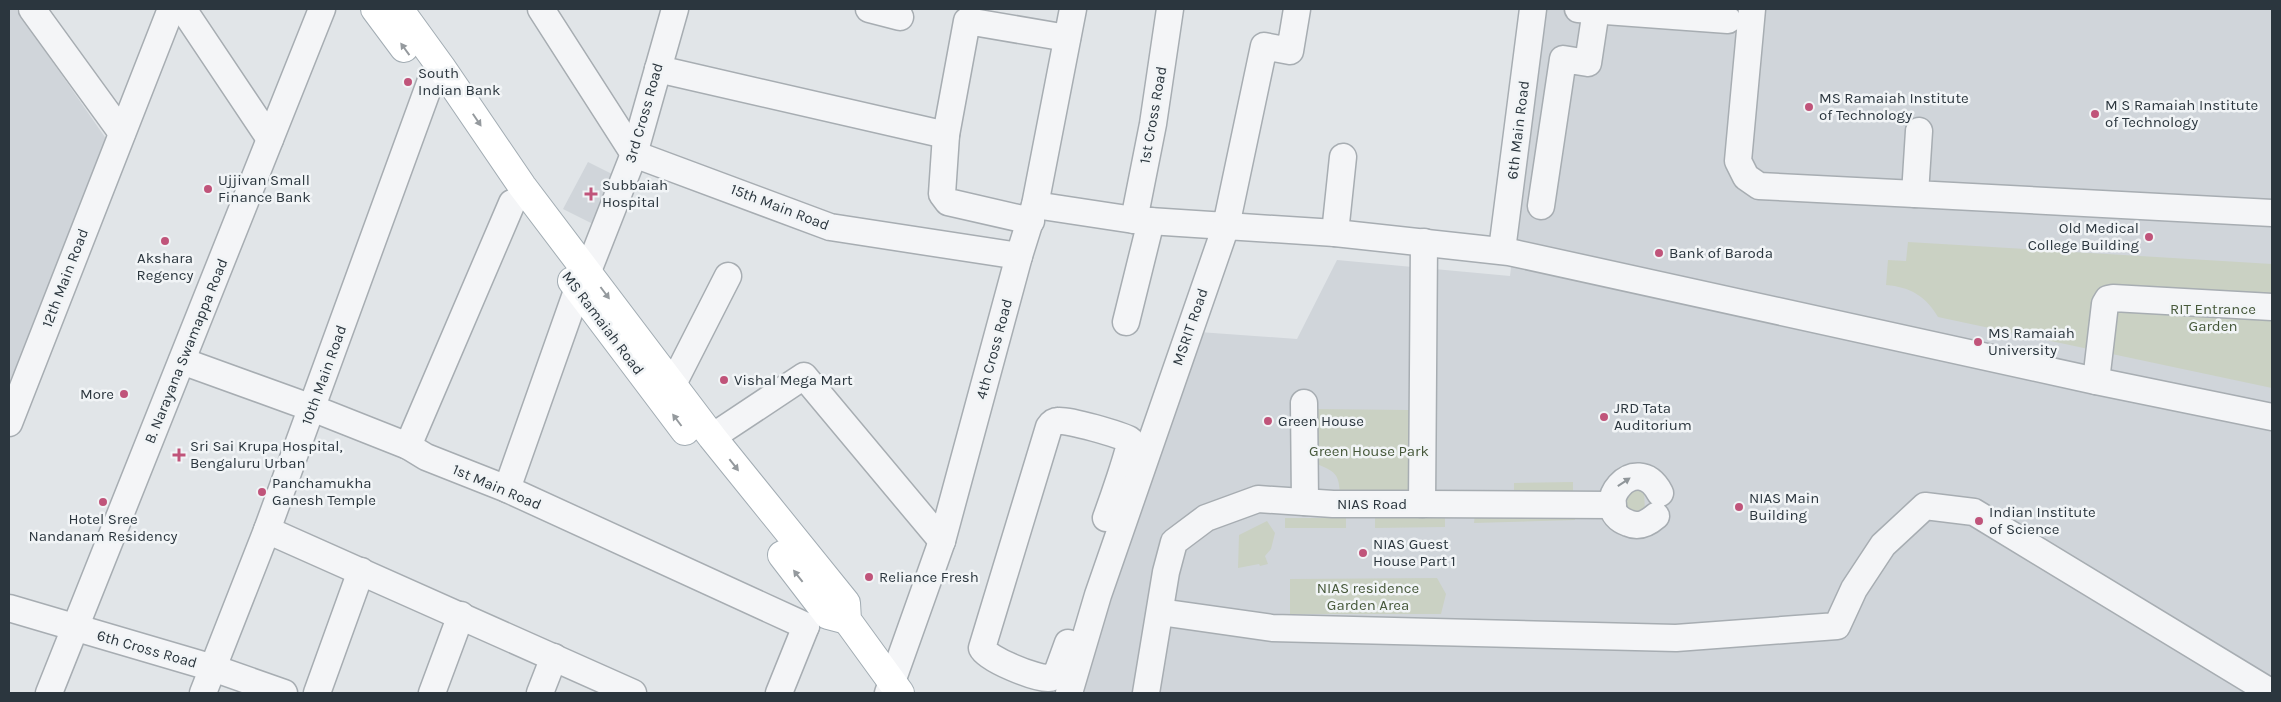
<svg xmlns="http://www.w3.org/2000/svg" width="2281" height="702" font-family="Karla,sans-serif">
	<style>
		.built { fill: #d0d5da }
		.green { fill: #cad1c3 }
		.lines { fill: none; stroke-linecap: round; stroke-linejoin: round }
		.minor-casing { stroke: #a7adb2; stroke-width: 29 }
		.major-casing { stroke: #a2acb3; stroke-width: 30 }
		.minor { stroke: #f4f5f7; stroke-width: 26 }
		.major { stroke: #fff; stroke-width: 28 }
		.oneway { fill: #959a9e }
		.oneway2 { fill: #90969a }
		.poi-dot { fill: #c0547a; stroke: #f1f4f6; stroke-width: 2 }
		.labels { text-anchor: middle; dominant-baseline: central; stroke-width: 5; stroke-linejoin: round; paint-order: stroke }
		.poi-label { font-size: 15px; fill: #2b363e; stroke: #f1f4f6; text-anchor: start }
		.street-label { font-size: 15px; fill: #2b363e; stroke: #f1f4f6 }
		.park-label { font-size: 15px; fill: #46583a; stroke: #f1f4f6 }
	</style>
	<rect width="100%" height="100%" fill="#e1e5e8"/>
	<g class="built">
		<path d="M9,9H16L109,143L9,395Z"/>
		<path d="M1543,9H1711L1749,13L1750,9H2272V693H1081L1199,332L1297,339L1337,260L1510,276Z"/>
		<path d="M588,162L620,178L595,225L563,209Z"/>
	</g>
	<g class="green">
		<path d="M1908,242L2272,264V388L1938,317C1926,296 1910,287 1886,285L1888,260L1906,261Z"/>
		<path d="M1315,409L1410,410L1409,491L1390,497L1340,495C1339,476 1337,472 1319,465L1314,452Z"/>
		<path d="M1573,482V495L1514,496V483Z"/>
		<path d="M1644,488L1645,514L1623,508L1624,491Z"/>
		<path d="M1575,510V520L1474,523L1475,513Z"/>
		<path d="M1445,517V527L1375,528V518Z"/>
		<rect x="1285" y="518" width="61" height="10"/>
		<path d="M1267,521L1275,533L1271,549L1265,556L1268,564L1260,566L1259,564L1238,568L1239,535Z"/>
		<path d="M1437,578L1446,594L1441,614H1290V579Z"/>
	</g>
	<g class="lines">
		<defs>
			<g id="minor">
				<path d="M32,9L122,133"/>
				<path d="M183,9L270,139"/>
				<path d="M541,9L634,154"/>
				<path d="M869,9L900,17"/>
				<path d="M1578,9L1728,20"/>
				<path d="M1752,9L1738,161L1746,177L1759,186L1915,194"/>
				<path d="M658,69L946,135"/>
				<path d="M1919,131L1915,194L2272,213"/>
				<path d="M634,154L830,227L1019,256"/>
				<path d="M1035,205L1134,220L1226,226L1264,46L1290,51L1297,9"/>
				<path d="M1541,206L1563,59L1588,63L1596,10"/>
				<path d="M1134,220L1153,124L1170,9"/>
				<path d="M1031,221L948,202L942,194L946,135L967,21L1067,38"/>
				<path d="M1335,233L1343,157"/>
				<path d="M1502,250L1533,9"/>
				<path d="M588,271L634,154L675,9"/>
				<path d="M1126,322L1151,221"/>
				<path d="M182,361L312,408L408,446L426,457L507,489L806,626"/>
				<path d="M2096,381L2105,304L2108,299L2113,298L2272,307"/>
				<path d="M673,384L728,276"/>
				<path d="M1304,403L1305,502"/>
				<path d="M9,423L171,9"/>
				<path d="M712,437L804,376L942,541"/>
				<path d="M408,446L512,203"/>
				<path d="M507,489L578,288"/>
				<path d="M1422,504L1613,505"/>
				<path d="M1656,516C1648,523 1639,528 1628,523C1587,508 1636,448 1660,493"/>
				<path d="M267,530L633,693"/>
				<path d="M9,608L213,668L284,693"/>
				<path d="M1160,612L1272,628L1676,638L1837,626L1854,589L1883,545L1925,506L1974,512L2272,693"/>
				<path d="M1068,643L1056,676C1054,676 1052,678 1049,678C1036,679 987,659 982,648L1049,427C1051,424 1054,421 1058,421C1067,419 1121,435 1130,440C1132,445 1110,507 1106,518"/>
				<path d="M49,693L322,9"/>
				<path d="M203,693L267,530L430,83"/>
				<path d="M317,693L361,571"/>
				<path d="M432,693L461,615"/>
				<path d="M540,693L554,657"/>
				<path d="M779,693L806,626"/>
				<path d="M888,693L942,541L1019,256L1035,205L1073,9"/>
				<path d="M1069,693L1098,595L1226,226L1335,233L1509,252L2096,381L2272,417"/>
				<path d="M1146,693L1166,572L1174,542L1206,518L1258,499L1333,504H1422L1424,242"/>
			</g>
			<g id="major">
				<path d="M375,9L404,48"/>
				<path d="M399,9L441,67L522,186L712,437L846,603L847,620L900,693"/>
				<path d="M572,281L685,431"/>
				<path d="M782,555L828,615L847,620"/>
			</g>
		</defs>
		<use href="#minor" class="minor-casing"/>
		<use href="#major" class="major-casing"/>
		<use href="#minor" class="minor"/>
		<use href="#major" class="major"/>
	</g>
	<defs><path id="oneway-solid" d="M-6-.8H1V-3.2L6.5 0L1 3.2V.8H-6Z" transform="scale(1.25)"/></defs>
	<g class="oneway">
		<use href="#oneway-solid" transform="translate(405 49) rotate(-126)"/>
		<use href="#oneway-solid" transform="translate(477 120) rotate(56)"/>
		<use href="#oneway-solid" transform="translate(605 293) rotate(53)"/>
		<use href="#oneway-solid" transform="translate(677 420) rotate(-127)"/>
		<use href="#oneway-solid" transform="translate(734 465) rotate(52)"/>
		<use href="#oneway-solid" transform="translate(798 576) rotate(-128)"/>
	</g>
	<use class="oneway2" href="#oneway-solid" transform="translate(1624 482) rotate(-34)"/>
	<g class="poi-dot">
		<circle cx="408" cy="82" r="5"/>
		<circle cx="1809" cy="107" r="5"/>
		<circle cx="2095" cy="114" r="5"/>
		<circle cx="208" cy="189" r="5"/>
		<path d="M588.5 186.5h5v5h5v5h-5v5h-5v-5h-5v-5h5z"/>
		<circle cx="2149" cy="237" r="5"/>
		<circle cx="165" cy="241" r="5"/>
		<circle cx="1659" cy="253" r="5"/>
		<circle cx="1978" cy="342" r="5"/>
		<circle cx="724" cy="380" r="5"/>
		<circle cx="124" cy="394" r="5"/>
		<circle cx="1604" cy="417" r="5"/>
		<circle cx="1268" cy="421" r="5"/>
		<path d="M176.5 447.5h5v5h5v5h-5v5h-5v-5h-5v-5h5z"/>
		<circle cx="262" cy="492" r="5"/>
		<circle cx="103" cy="502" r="5"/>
		<circle cx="1739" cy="507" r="5"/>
		<circle cx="1979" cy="521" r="5"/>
		<circle cx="1363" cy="553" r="5"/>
		<circle cx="869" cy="577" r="5"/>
	</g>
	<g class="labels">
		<g class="poi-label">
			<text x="418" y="73">South<tspan x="418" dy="17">Indian Bank</tspan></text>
			<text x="1819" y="98">MS Ramaiah Institute<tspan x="1819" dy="17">of Technology</tspan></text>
			<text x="2105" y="105">M S Ramaiah Institute<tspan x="2105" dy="17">of Technology</tspan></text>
			<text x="218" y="180">Ujjivan Small<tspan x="218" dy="17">Finance Bank</tspan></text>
			<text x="602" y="185">Subbaiah<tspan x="602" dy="17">Hospital</tspan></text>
			<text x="2139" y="228" text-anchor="end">Old Medical<tspan x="2139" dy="17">College Building</tspan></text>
			<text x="1669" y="253">Bank of Baroda</text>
			<text x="165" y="258" text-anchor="middle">Akshara<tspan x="165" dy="17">Regency</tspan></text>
			<text x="1988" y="333">MS Ramaiah<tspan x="1988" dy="17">University</tspan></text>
			<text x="734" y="380">Vishal Mega Mart</text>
			<text x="114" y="394" text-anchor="end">More</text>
			<text x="1614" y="408">JRD Tata<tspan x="1614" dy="17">Auditorium</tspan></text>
			<text x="1278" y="421">Green House</text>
			<text x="190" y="446">Sri Sai Krupa Hospital,<tspan x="190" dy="17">Bengaluru Urban</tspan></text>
			<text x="272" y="483">Panchamukha<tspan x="272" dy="17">Ganesh Temple</tspan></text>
			<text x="1749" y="498">NIAS Main<tspan x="1749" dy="17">Building</tspan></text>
			<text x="1989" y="512">Indian Institute<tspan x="1989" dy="17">of Science</tspan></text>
			<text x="103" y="519" text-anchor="middle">Hotel Sree<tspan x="103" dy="17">Nandanam Residency</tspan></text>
			<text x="1373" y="544">NIAS Guest<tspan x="1373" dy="17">House Part 1</tspan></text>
			<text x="879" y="577">Reliance Fresh</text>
		</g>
		<g class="street-label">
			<text transform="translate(644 113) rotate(-74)">3rd Cross Road</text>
			<text transform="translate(1153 115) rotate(-80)">1st Cross Road</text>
			<text transform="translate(1518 130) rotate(-83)">6th Main Road</text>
			<text transform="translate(780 207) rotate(21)">15th Main Road</text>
			<text transform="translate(65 278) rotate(-69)">12th Main Road</text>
			<text transform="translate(603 323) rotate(53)">MS Ramaiah Road</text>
			<text transform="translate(1190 327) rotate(-71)">MSRIT Road</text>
			<text transform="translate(994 349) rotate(-75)">4th Cross Road</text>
			<text transform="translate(186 351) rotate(-68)">B. Narayana Swamappa Road</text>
			<text transform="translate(324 375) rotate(-70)">10th Main Road</text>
			<text transform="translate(497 487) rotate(23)">1st Main Road</text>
			<text x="1372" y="504">NIAS Road</text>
			<text transform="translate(147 649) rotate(16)">6th Cross Road</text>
		</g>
		<g class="park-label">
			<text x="2213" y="309">RIT Entrance<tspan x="2213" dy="17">Garden</tspan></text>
			<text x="1369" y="451">Green House Park</text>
			<text x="1368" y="588">NIAS residence<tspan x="1368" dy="17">Garden Area</tspan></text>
		</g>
	</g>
	<rect width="2281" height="702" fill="none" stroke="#2b363e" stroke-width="20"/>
</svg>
